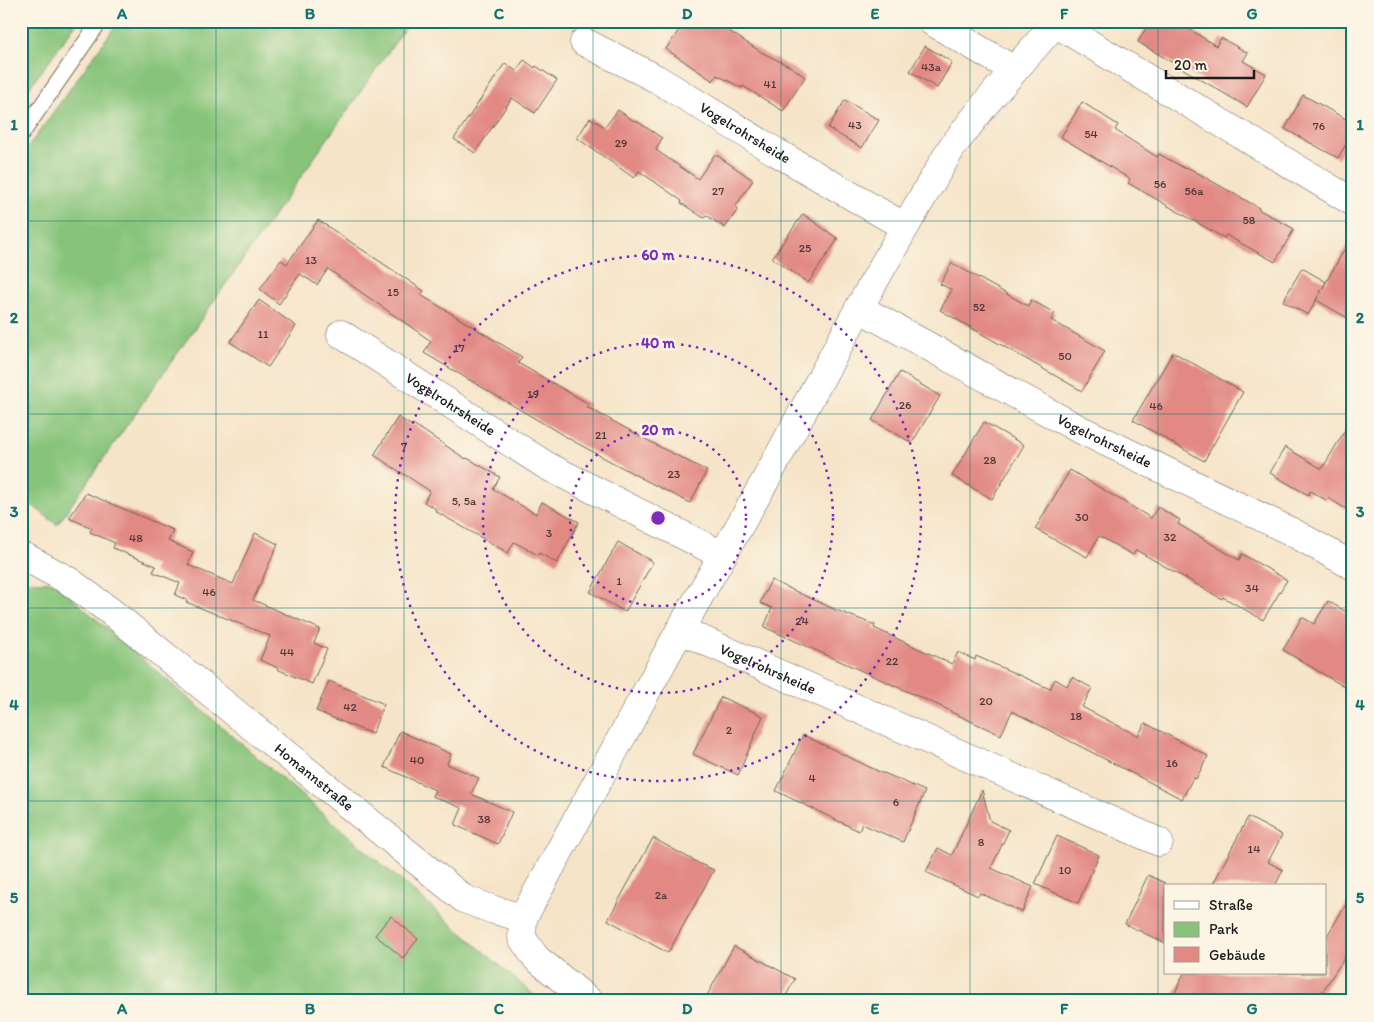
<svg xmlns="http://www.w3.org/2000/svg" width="1374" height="1022" font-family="Itim,sans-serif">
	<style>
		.green { fill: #87c47a; stroke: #52704b }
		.building { fill: #e28984 }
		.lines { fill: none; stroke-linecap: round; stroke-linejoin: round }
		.service-casing { stroke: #686258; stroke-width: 17 }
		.minor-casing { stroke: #686258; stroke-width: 29 }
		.service { stroke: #fff; stroke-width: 15 }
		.minor { stroke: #fff; stroke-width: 28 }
		.grid { fill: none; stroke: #0f766e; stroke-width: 1; stroke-opacity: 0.55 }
		.ring { fill: none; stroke: #7b2cbf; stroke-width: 2.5; stroke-dasharray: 2.5 5 }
		.labels { text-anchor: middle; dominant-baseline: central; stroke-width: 5; stroke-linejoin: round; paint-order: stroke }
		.number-label { font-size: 12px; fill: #4e3736 }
		.street-label { font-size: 15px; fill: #1c1c1c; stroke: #fcf5e5 }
		.centre { fill: #7b2cbf; stroke: #fcf5e5; stroke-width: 2.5 }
		.ring-label { font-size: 15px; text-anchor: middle; font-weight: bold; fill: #7b2cbf; stroke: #fcf5e5; stroke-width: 5; stroke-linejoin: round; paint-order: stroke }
		.neatline { fill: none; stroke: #0f766e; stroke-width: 2 }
		.grid-label { font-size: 16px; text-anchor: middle; font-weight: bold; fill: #0f766e }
	</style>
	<rect width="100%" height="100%" fill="#fcf5e5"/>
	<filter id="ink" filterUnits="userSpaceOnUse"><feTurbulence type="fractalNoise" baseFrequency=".02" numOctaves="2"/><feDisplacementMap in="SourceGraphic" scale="10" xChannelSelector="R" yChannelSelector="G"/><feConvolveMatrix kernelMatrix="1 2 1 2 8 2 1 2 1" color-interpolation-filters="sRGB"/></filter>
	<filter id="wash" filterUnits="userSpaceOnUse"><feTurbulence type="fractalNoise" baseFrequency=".0096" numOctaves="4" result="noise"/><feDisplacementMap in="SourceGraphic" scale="20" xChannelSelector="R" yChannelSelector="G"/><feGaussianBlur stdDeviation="1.12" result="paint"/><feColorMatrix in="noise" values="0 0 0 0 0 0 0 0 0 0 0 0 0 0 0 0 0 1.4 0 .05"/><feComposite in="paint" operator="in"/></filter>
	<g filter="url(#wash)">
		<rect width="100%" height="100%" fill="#f5e4c8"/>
		<g class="green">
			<path d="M21,21H78L21,99Z"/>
			<path d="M119,21H410L57,525L21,496V157Z"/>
			<path d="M21,581L53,582L541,1001H21Z"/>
		</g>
		<g id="blocks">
			<g class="building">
				<path d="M685,21H714L761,52L793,68L805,77L783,111L743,86L742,88L717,75L713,81L666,49Z"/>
				<path d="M1150,21H1177L1216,46L1221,38L1248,53L1243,61L1266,74L1247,107L1138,42Z"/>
				<path d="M925,46L952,62L937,88L910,71Z"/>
				<path d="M524,60L535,68L536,66L557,80L535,113L512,98L475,153L454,139L505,63L516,71Z"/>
				<path d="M1303,95L1353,123V132L1338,158L1285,129Z"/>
				<path d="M845,100L879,120L862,148L828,128Z"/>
				<path d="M1082,102L1118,125L1115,130L1157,157L1159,154L1186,169L1187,167L1259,208L1258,209L1294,229L1275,262L1226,235L1224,238L1128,183L1130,179L1061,137Z"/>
				<path d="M618,110L634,121L635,120L662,138L656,150L698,179L715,154L753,180L735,207L738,209L725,228L706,215L704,218L681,203L682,201L639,171L634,178L577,138L590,118L605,127Z"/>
				<path d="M803,214L838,239L808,283L772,258Z"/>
				<path d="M318,220L424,291L421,295L522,357L518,363L589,404L587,407L662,448L707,471L690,503L645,480L573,441L424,353L431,341L328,269L317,285L300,274L279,304L260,289L281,260L287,264Z"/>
				<path d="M1353,234V321L1316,300Z"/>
				<path d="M952,263L1028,306L1031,300L1055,313L1051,320L1105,351L1082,391L940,310L952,290L940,284Z"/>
				<path d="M1302,268L1326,282L1308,315L1283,301Z"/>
				<path d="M259,300L296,326L268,367L230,342Z"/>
				<path d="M1173,352L1243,392L1204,461L1133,420Z"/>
				<path d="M900,372L940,396L912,443L872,420Z"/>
				<path d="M398,417L412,426L413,424L466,459L467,458L500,477L493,489L536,514L542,502L579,522L557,563L539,553L538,555L514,542L508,553L435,511L436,509L424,502L430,491L374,455Z"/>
				<path d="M1353,417V513L1328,498L1326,500L1310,491L1308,495L1270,473L1285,447L1322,469Z"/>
				<path d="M984,422L1024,445L992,499L952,476Z"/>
				<path d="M1070,470L1151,518L1158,507L1180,520L1178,524L1239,560L1242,554L1287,580L1263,620L1223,597L1222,599L1136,550L1133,555L1099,536L1087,557L1035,529Z"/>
				<path d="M86,493L173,530L168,541L193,552L188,565L233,584L255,533L278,544L253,600L320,629L314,643L327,649L312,684L277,669L278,668L260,660L270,636L186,602L187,600L175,595L180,583L153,572L156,566L113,548L115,543L90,532L92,528L69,518Z"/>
				<path d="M618,542L653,562L625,612L590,592Z"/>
				<path d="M771,580L836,610L875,625L874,628L952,664L958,652L975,660L976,656L1050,689L1055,679L1067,686L1072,677L1092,688L1082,707L1138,736L1145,723L1208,756L1196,779L1193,778L1182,799L1012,711L1001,735L951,712V711L764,627L772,608L760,603Z"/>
				<path d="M1328,601L1353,616V692L1283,650L1302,617L1314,624Z"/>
				<path d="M329,681L384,704L372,734L316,711Z"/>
				<path d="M721,697L763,716L738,775L693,754Z"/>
				<path d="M400,731L451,754L447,764L479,778L471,794L512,812L498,844L455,825L462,808L432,796L435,790L384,767Z"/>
				<path d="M803,735L884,774V773L925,791L903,842L862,824L859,831L776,791Z"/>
				<path d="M982,790L990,821L1009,830L991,868L1033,887L1022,912L980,893L978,896L926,872L938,848L952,855Z"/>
				<path d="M1248,817L1282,835L1268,862L1283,870L1275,886H1212Z"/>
				<path d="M1057,836L1099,855L1078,903L1035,884Z"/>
				<path d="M653,838L700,864L714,870L668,953L608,920Z"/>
				<path d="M1148,875L1165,883V943L1125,924Z"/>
				<path d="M1353,893V945L1316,1001H1171L1184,973H1325V939Z"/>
				<path d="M391,916L418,939L403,958L375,935Z"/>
				<path d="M734,946L795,979L783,1001H704Z"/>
			</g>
		</g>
	</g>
	<g filter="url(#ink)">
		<use href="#blocks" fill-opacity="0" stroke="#686258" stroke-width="1"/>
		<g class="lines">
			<defs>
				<path id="service" d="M21,135L100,21"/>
				<g id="minor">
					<path d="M931,21L1014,70"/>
					<path d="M1055,23L1353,202"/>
					<path id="s1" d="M584,42L657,79L776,152L905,227"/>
					<path id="s2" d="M859,308L1075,427L1292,532L1353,566"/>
					<path id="s3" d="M341,334L547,466L722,555"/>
					<path id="s4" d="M21,556L27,558L69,581L110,611L464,899L494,910L523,918"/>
					<path id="s5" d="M680,630L1159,842"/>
					<path d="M589,1001L536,958L522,938L523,918L680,630L765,481L859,308L905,227L952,147L986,103L1057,21"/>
				</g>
			</defs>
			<use href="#service" class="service-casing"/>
			<use href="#minor" class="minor-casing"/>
			<use href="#service" class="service"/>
			<use href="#minor" class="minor"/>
		</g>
	</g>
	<path class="grid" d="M216,21V1001M404,21V1001M593,21V1001M781,21V1001M970,21V1001M1158,21V1001M21,221H1353M21,414H1353M21,608H1353M21,801H1353"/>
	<g class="ring">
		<circle cx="658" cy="518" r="88"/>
		<circle cx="658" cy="518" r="175"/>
		<circle cx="658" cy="518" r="263"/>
	</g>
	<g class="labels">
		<g class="number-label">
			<text x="931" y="67">43a</text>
			<text x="770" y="84">41</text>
			<text x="855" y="125">43</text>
			<text x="1319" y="126">76</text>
			<text x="1091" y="134">54</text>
			<text x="621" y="143">29</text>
			<text x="1160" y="184">56</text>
			<text x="718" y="191">27</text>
			<text x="1194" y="191">56a</text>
			<text x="1249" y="220">58</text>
			<text x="805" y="248">25</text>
			<text x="311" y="260">13</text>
			<text x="393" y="292">15</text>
			<text x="979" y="307">52</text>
			<text x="263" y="334">11</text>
			<text x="459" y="348">17</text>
			<text x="1065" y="356">50</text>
			<text x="533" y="394">19</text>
			<text x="905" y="405">26</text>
			<text x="1156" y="406">46</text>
			<text x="601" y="435">21</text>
			<text x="404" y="446">7</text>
			<text x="990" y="460">28</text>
			<text x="674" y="474">23</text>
			<text x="464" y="501">5, 5a</text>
			<text x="1082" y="517">30</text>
			<text x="549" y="533">3</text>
			<text x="1170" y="537">32</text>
			<text x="136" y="538">48</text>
			<text x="619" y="581">1</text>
			<text x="1252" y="588">34</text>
			<text x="209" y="592">46</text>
			<text x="802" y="621">24</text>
			<text x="287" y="652">44</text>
			<text x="892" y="661">22</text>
			<text x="986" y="701">20</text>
			<text x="350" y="707">42</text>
			<text x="1076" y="716">18</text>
			<text x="729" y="730">2</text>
			<text x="417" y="760">40</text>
			<text x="1172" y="763">16</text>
			<text x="812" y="778">4</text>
			<text x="896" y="802">6</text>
			<text x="484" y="819">38</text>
			<text x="981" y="842">8</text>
			<text x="1254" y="849">14</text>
			<text x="1065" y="870">10</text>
			<text x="661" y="895">2a</text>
		</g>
		<g class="street-label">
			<text stroke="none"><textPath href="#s1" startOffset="185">Vogelrohrsheide</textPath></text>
			<text stroke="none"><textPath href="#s3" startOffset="130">Vogelrohrsheide</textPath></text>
			<text stroke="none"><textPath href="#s2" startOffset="279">Vogelrohrsheide</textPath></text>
			<text stroke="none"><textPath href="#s5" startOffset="96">Vogelrohrsheide</textPath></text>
			<text stroke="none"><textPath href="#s4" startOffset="368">Homannstraße</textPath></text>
		</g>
	</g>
	<circle cx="658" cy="518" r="8" class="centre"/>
	<g class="ring-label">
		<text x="658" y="260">60 m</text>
		<text x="658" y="348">40 m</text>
		<text x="658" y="435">20 m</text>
	</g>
	<rect width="1374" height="1022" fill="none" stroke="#fcf5e5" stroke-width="55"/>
	<rect x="1164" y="884" width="162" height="90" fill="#fcf5e5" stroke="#a29e95"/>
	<rect x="1174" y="901" width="25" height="8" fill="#ffffff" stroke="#a29e95"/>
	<text x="1209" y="910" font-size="15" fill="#1c1c1c">Straße</text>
	<rect x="1174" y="922" width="25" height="15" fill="#87c47a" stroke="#a29e95"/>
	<text x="1209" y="934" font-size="15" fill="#1c1c1c">Park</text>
	<rect x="1174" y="947" width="25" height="15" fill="#e28984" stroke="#a29e95"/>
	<text x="1209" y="960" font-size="15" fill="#1c1c1c">Gebäude</text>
	<path d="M1166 70v8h88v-8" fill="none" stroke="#1c1c1c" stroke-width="2.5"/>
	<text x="1174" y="70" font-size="15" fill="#1c1c1c" stroke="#fcf5e5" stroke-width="4" paint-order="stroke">20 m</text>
	<rect x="28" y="28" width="1318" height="966" class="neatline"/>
	<g class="grid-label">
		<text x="122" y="19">A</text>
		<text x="310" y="19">B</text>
		<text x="499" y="19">C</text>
		<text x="687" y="19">D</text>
		<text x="875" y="19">E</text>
		<text x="1064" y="19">F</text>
		<text x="1252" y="19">G</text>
		<text x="14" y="130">1</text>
		<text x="1360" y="130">1</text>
		<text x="14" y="323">2</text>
		<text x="1360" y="323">2</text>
		<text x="14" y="517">3</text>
		<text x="1360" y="517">3</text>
		<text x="14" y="710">4</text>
		<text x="1360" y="710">4</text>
		<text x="14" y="903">5</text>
		<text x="1360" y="903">5</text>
		<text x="122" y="1014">A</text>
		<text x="310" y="1014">B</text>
		<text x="499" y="1014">C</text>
		<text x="687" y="1014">D</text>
		<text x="875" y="1014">E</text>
		<text x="1064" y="1014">F</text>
		<text x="1252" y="1014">G</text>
	</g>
</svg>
